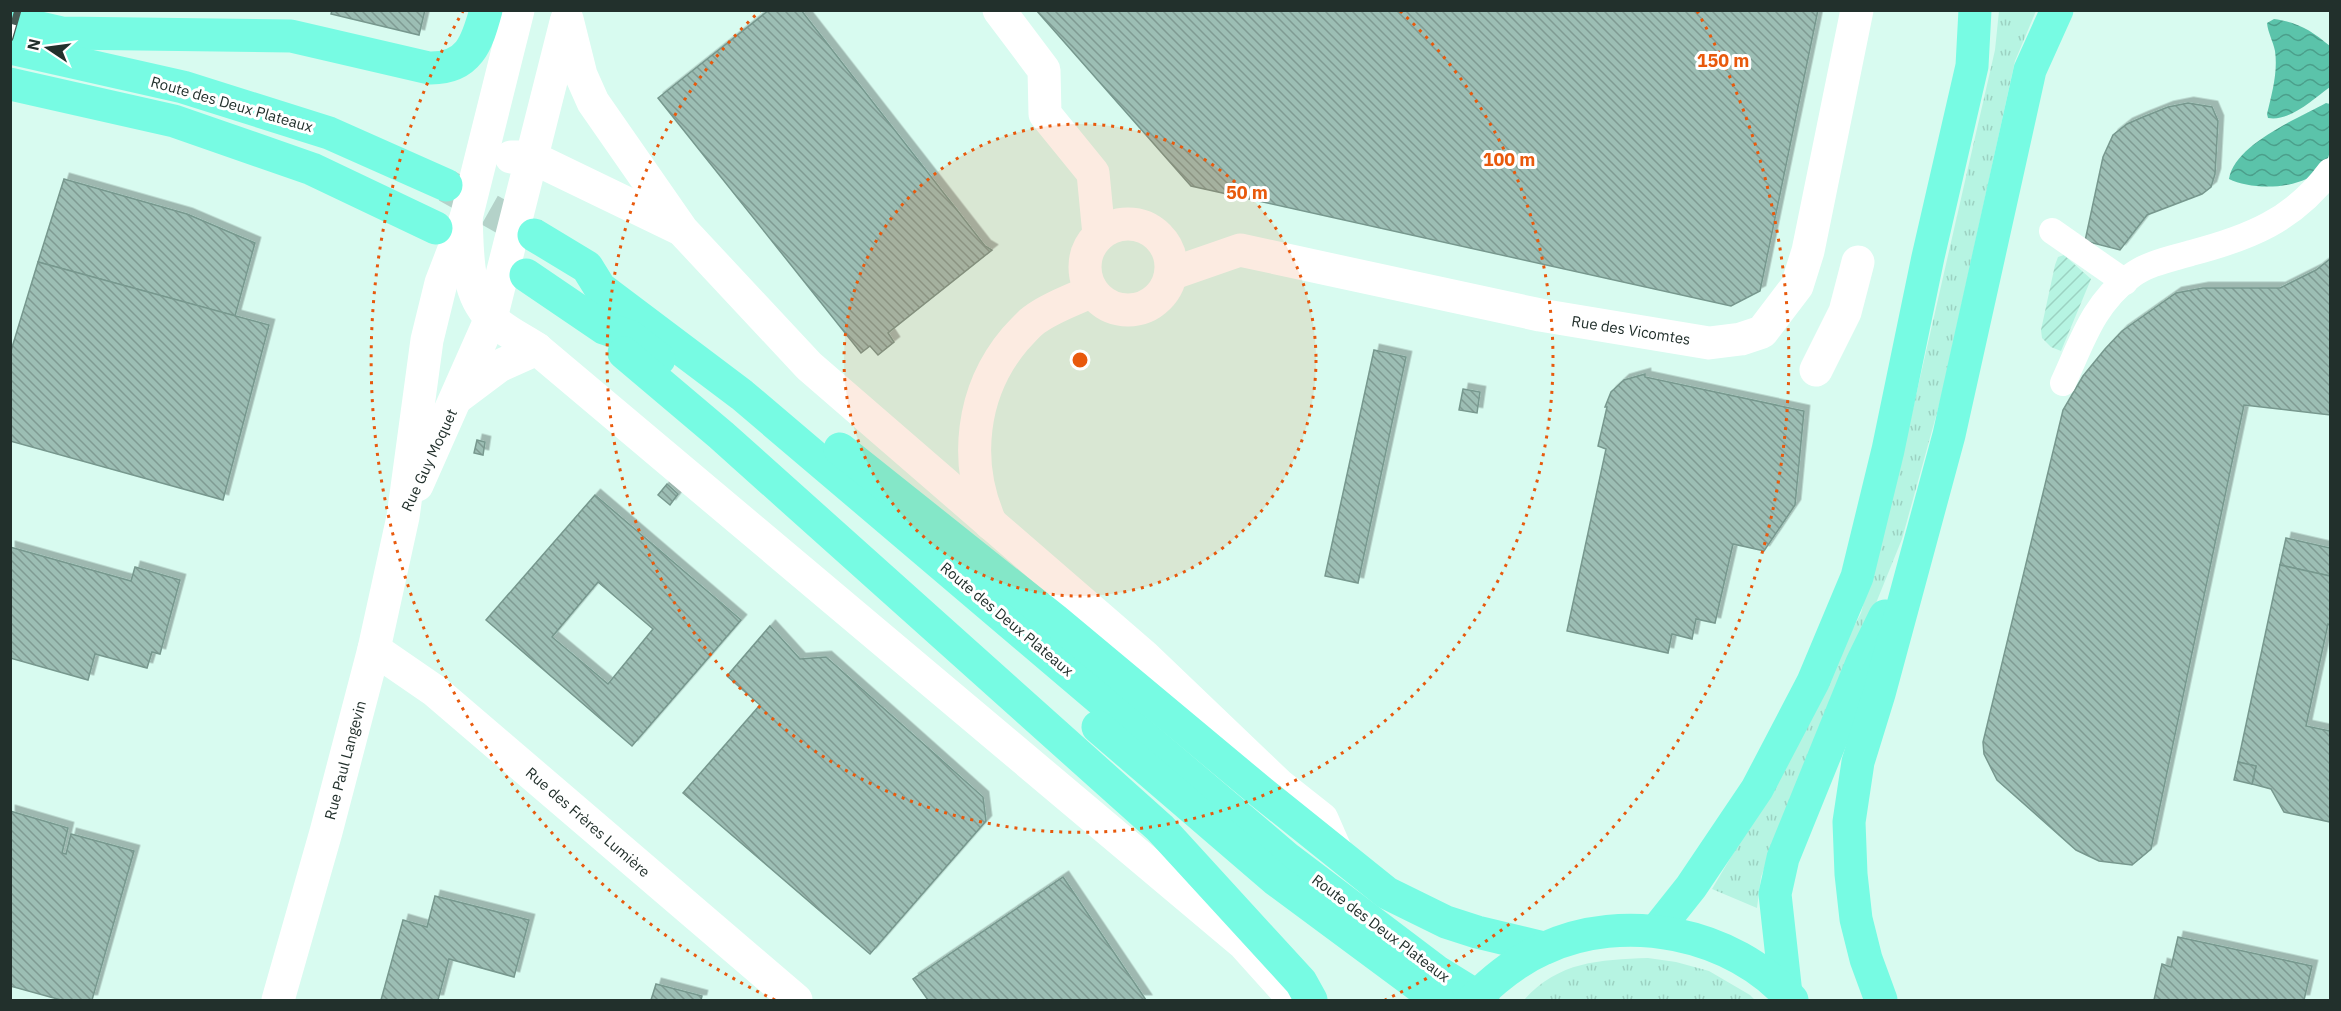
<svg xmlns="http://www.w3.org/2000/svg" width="2341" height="1011" font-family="'IBM Plex Sans',sans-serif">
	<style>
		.grass { fill: url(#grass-tufts) }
		.garden { fill: url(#garden-furrows) }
		.water { fill: url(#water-waves) }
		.building { fill: url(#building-back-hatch); stroke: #77988e; stroke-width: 1.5; fill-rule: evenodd; filter: url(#shadow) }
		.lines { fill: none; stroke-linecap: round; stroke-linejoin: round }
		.primary-tunnel { stroke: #b4d2c9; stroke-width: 33; stroke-dasharray: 33 16; stroke-linecap: butt }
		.pedestrian { stroke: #fff; stroke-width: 26 }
		.minor { stroke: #fff; stroke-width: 33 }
		.primary { stroke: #77fbe3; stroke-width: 33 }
		.rail-casing { stroke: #485b55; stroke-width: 7 }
		.rail { stroke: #fff; stroke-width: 4.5; stroke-dasharray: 14; stroke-linecap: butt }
		.ring { fill: none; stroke: #e8590c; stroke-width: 3; stroke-dasharray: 3 6 }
		.labels { text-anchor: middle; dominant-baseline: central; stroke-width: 6; stroke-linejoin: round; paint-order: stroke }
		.street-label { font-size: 15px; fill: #22302c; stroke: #fff }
		.centre { fill: #e8590c; stroke: #fff; stroke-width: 3 }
		.ring-label { font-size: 18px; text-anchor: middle; font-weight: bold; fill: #e8590c; stroke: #fff; stroke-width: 6; stroke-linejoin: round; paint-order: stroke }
	</style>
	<defs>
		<pattern id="grass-tufts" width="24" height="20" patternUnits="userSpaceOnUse" patternTransform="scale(1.5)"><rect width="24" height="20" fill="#b6f4e2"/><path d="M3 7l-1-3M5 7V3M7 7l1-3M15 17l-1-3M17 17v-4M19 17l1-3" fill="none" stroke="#9cd2c2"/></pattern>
		<pattern id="garden-furrows" width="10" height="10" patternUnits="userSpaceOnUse" patternTransform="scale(1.5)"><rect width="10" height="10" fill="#b6f4e2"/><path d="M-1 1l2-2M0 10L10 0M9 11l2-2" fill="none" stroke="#9cd2c2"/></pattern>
		<pattern id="water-waves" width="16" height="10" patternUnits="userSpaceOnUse" patternTransform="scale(1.5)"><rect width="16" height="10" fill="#5bc3aa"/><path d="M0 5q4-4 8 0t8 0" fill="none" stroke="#4b9f8b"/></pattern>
		<pattern id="building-back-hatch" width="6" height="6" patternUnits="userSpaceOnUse" patternTransform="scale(1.5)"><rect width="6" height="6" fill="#9cbeb4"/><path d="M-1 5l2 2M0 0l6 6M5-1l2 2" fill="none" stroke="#7f9b93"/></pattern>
		<filter id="shadow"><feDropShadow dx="5.5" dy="-5.5" stdDeviation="0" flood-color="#0004"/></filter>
	</defs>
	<rect width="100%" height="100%" fill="#d8fbf0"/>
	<g class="grass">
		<path d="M1999,11H2036L2015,61L1941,398L1902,539L1844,682L1771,849L1761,877L1757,908L1712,889L1794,751L1833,667L1861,613L1901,461L1995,50Z"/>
		<path d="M1648,958L1676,962L1709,971L1750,995L1755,1000H1524C1559,961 1599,960 1648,958Z"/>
	</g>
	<path class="garden" d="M2064,255L2091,279L2061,351L2051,347L2042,338L2041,330L2055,265L2058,257Z"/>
	<g class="water">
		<path d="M2274,19C2298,22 2312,31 2330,46V87C2313,99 2290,122 2268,118L2267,114C2272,93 2278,72 2275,51C2273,41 2268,33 2267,23Z"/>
		<path d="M2326,103L2330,104C2330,121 2335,145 2327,160C2313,190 2255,192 2229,179C2235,144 2297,119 2326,103Z"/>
	</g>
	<g class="building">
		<path d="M332,10H425L419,35L331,14Z"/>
		<path d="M769,10H801L985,246L992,250L888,333L894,342L878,355L870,346L861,353L658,98Z"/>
		<path d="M1036,10H1818L1760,291L1731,306L1191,186Z"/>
		<path d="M2188,103L2212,107L2218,121L2215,174L2211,187L2202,194L2147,215L2120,250L2085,241L2103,157L2113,135L2127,124L2143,117L2168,107Z"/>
		<path d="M64,179L187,214L255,243L235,316L38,262Z"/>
		<path d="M2330,259V415L2244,405L2151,849L2132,865L2099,861L2076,850L1997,780L1984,754L1983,742L2063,410L2083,376L2105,349L2122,331L2176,293L2203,288H2280L2316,270Z"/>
		<path d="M38,262L269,325L223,500L10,441V354Z"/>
		<path d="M1374,350L1406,357L1358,583L1325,576Z"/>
		<path d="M1645,374V377L1804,411L1795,505L1764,551L1733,544L1715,623L1696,619L1692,639L1672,634L1668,653L1567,631L1606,449L1598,446L1607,407H1605L1611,392L1624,380Z"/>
		<path d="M1463,389L1480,392L1477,413L1459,410Z"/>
		<path d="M477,440L485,442L483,455L474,453Z"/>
		<path d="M667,484L678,494L670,505L658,495Z"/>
		<path d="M595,495L741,620L632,746L486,620ZM598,582L653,629L608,684L552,637Z"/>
		<path d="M2286,538L2330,548V576L2280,565Z"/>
		<path d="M10,547L131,581L135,567L180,580L160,654L152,652L147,668L95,654L88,680L10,658Z"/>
		<path d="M2280,565L2330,576V625L2328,624L2306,726L2330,731V822L2284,812L2271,789L2252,784L2256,766L2238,762Z"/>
		<path d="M770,626L800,659L826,657L983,797L986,821L870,954L683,793L760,705L727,676Z"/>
		<path d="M2238,762L2256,766L2252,784L2234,780Z"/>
		<path d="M10,811L68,828L62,853L66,854L71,834L134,851L92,1000H61L10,986Z"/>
		<path d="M1063,877L1146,1000H928L913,979Z"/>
		<path d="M435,896L529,920L514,977L449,959L438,1000H381L403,920L427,927Z"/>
		<path d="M2178,937L2312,966L2304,1000H2154L2162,964L2171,967Z"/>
		<path d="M656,984L702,996L701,1000H651Z"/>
	</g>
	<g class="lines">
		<path class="primary-tunnel" d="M447,186L534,235"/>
		<g class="pedestrian">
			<path d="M2052,231L2125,282"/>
			<path d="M2063,383C2082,342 2093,304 2131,276C2148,263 2171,259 2191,253C2249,238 2294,220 2330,171"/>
		</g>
		<g class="minor">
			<path d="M999,10L1044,70L1045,114L1093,173L1099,235"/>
			<path d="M567,19L581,75L593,102L682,230L809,366L1144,656L1279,785L1322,819L1336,851"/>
			<path d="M511,157H531L680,229"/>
			<path d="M466,218C468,252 465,291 490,317C502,330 522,339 537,349L1244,944L1290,995L1300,1000"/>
			<circle cx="1128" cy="267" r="43"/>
			<path d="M1171,274L1240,250L1540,315L1709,343L1741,339L1762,332L1797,286L1808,251L1857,10"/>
			<path d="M1816,370L1845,312L1858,262"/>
			<path d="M459,396L499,366L537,349"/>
			<path d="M417,485L491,318L566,22"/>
			<path d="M991,524C963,463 971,391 1015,339C1021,333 1027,325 1034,320C1051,307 1073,300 1092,291"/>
			<path d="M374,649L435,691L796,1000"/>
			<path d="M278,1000L326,832L374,649L403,517L427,340L441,283L466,218L518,10"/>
		</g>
		<g class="primary">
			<path d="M10,21L62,33L291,36L429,68C469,69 477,43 486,10"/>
			<path d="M10,48L183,87L329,133L446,185"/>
			<path d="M10,84L174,121L312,169L436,228"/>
			<path d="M534,235L587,267L600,288L742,395L1288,859L1436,971L1483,1000"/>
			<path d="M526,275L604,328L631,337L659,359"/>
			<path d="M624,353L721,435L1160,828L1301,982L1311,1000"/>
			<path d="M840,449L1056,621L1261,792L1387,893L1446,922L1477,932L1544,948"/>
			<path d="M1098,727L1276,880L1438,1000"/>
			<path d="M1656,931L1691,887L1757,789L1813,682L1857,577L1888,450L1928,257L1972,66L1975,10"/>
			<path d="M1786,994L1775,894L1783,858L1862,663L1885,616"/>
			<path d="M1473,1000C1494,979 1516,961 1543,949C1623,911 1734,932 1792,1000"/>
			<path d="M1881,1000L1866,959L1856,919L1851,874L1849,822L1858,762L1879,694L1949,435L2030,70L2057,10"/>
		</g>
		<defs>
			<path id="rail" d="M10,38L18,10"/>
		</defs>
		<use href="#rail" class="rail-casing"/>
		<use href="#rail" class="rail"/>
	</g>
	<circle cx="1080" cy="360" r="236" fill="#e8590c" fill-opacity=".12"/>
	<g class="ring">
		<circle cx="1080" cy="360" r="236"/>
		<path d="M1400 11A473 473 0 1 1 760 11"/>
		<path d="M775 1000A709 709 0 0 1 463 11M1697 11A709 709 0 0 1 1385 1000"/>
	</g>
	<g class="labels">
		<g class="street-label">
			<text transform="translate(232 104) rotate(16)">Route des Deux Plateaux</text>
			<text transform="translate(1631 330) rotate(9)">Rue des Vicomtes</text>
			<text transform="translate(429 460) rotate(-65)">Rue Guy Moquet</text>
			<text transform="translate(1007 619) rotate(40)">Route des Deux Plateaux</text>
			<text transform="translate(345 760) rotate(-75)">Rue Paul Langevin</text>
			<text transform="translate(588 822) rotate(41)">Rue des Frères Lumière</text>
			<text transform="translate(1381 928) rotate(37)">Route des Deux Plateaux</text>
		</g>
	</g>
	<circle cx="1080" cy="360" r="9" class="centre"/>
	<g class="ring-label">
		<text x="1723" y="67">150 m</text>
		<text x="1509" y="166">100 m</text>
		<text x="1247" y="199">50 m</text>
	</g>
	<rect width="2341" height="1011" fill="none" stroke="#22302c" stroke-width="24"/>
	<g transform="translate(48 48) rotate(283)" stroke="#ffffff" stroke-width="4.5" paint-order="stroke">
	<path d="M0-4.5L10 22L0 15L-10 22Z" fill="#22302c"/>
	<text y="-9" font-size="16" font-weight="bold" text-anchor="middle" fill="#22302c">N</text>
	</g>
</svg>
